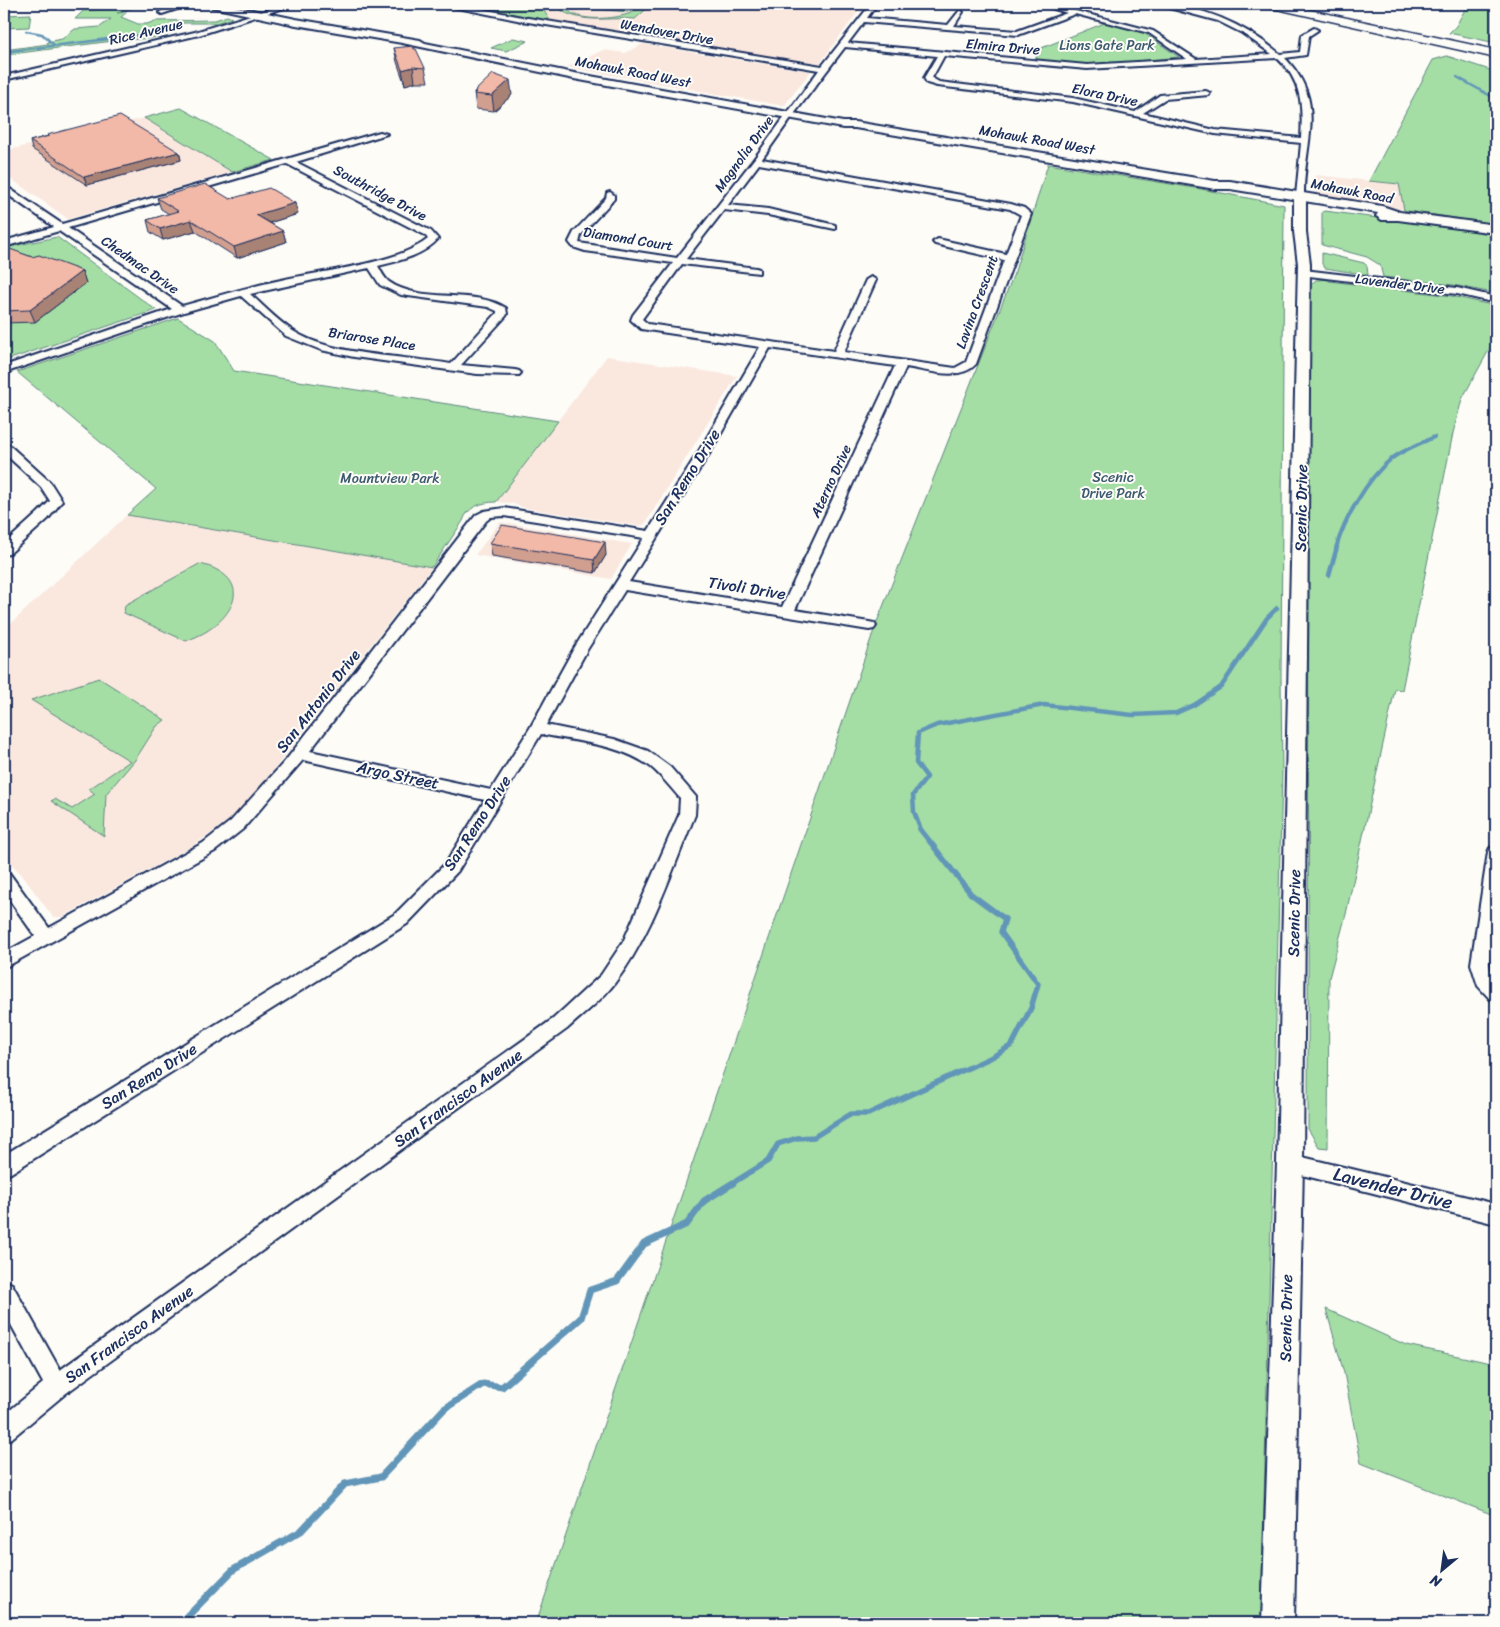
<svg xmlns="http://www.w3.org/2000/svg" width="1500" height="1627" font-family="Sriracha,sans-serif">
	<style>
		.built { fill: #fae8df }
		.green { fill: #a4dea4; stroke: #608681 }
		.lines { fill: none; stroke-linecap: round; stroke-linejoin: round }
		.stream-far4 { stroke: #6296b8; stroke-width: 2.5 }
		.stream-far3 { stroke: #6296b8; stroke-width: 4 }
		.stream-far2 { stroke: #6296b8; stroke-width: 4.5 }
		.stream-far1 { stroke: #6296b8; stroke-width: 5.5 }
		.stream { stroke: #6296b8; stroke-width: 7 }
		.minor-casing { stroke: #1b2f5e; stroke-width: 4 }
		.tertiary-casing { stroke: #1b2f5e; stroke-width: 4 }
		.secondary-casing { stroke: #1b2f5e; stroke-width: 4 }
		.motorway-casing { stroke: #1b2f5e; stroke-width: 3 }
		.minor { fill: #fdfcf7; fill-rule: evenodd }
		.tertiary { fill: #fdfcf7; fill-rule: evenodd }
		.secondary { fill: #fdfcf7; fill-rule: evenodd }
		.motorway { fill: #fdfcf7; fill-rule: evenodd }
		.wall { fill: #d09f90; stroke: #1b2f5e }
		.shaded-wall { fill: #a98276; stroke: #1b2f5e }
		.building { fill: #f2b9a8; stroke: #1b2f5e }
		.labels { text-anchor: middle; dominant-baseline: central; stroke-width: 4; stroke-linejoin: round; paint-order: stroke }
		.far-street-label { font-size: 14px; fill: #1b2f5e; stroke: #fdfcf7 }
		.far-park-label { font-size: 14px; fill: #3d5b70; stroke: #fdfcf7 }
		.street-label { font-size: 16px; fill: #1b2f5e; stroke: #fdfcf7 }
		.near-street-label { font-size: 19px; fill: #1b2f5e; stroke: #fdfcf7 }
	</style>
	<rect width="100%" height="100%" fill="#fdfcf7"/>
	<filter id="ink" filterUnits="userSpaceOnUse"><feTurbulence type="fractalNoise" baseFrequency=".02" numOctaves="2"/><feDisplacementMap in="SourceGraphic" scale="10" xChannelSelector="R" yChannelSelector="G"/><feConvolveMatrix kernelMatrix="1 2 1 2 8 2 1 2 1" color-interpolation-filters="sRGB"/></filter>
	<g filter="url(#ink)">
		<g class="built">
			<path d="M554,4H864L820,63H815L550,21L543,9Z"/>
			<path d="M643,44L758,63L811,71L784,106L567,67L603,50L625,53Z"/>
			<path d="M144,118L232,172L68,219L4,174V151Z"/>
			<path d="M1315,175L1399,184L1404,210L1318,195L1314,191Z"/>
			<path d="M607,356L737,376L645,524L639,526L525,508L511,503L496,502Z"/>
			<path d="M127,515L432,567L250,800L225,824L192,846L62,917H53L22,875L4,856V630Z"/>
			<path d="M500,522L632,544L611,579L475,555Z"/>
		</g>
		<g class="green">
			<path d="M130,4H145L117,13L127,12L121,17L138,24H147L155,21L215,20L227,16L232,18L216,23H184L148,30L158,36L152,38L105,42L4,55V50L48,44L47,42L62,39L75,29L100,27L111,19H75L83,11L115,8Z"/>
			<path d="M463,4H554L543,9L550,21L501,13Z"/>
			<path d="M564,4H568L566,8C576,23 616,19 631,13C639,10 642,4 652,4L635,19C610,17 585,24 562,11L561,8Z"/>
			<path d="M578,4H637L628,12L574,7Z"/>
			<path d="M1468,4H1496V43L1449,33L1456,26Z"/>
			<path d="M31,14L29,27L4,28V15Z"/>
			<path d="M1107,22L1144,33L1179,57L1092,66L1035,60L1039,49Z"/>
			<path d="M513,38L528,41L506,51L491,48Z"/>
			<path d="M1447,56L1496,72V224L1407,211L1404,210L1399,184L1369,181L1433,60Z"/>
			<path d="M181,108L274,160L232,172L144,118Z"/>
			<path d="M1048,164L1201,189L1284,205L1281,676L1282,773L1261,1623H536L875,627L1015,271Z"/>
			<path d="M1325,211L1496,234V286L1493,293L1453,285L1383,277L1380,265L1367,257L1322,245V212Z"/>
			<path d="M57,237L156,310L4,361V248Z"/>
			<path d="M1322,253L1364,263L1367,266L1368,275L1325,268L1322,264Z"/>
			<path d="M1329,279V281L1452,296L1491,305L1496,307L1495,339L1462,399L1453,433L1402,690L1395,689L1346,914L1329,978L1328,1148L1319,1147L1308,1129L1309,440L1307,338L1309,286L1316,280Z"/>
			<path d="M178,318L215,341L234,371L558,421L496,502C482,502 467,507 463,521L432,567L127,515L156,489L17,372Z"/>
			<path d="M199,564C205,565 212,567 217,570C249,587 231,616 207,631C201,635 193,638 186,641L124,613L125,605Z"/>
			<path d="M99,678L165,720L156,727L135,760L106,794L104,836L51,801L55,799L72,809L95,794L89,789L130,761L31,700Z"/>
			<path d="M1326,1309L1406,1345L1496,1364V1516L1361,1463L1344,1373Z"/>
		</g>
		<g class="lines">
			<g class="stream-far4">
				<path d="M26,31L42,34L54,45"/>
				<path d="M4,52L140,35"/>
				<path d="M1457,77L1496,99"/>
			</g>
			<path class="stream-far3" d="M1336,548C1344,520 1367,479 1390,460C1402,450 1420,444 1434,437"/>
			<g class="stream-far2">
				<path d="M1329,575L1337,547"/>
				<path d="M921,830L914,812L913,795L927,777L916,763L918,733L937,725L1044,705L1133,715L1176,713L1194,705L1221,687L1267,618L1277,608"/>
			</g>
			<path class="stream-far1" d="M731,1184L768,1161L778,1144L797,1138L814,1137L851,1114H868L992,1057L1012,1045L1031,1008L1038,984L1001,932L1005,919L971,894L920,829"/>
			<path class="stream" d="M181,1623L233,1570L301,1531L345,1484L381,1477L444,1409L483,1384L502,1387L581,1318L590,1290L617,1281L644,1244L687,1224L704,1201L733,1183"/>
			<defs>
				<g id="minor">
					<path d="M183,4H192L162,14L159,12Z"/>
					<path d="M287,4H296L199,35L4,80V76L195,32Z"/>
					<path d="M445,4H457L522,17L822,66L871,4H877L867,18L948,25L960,10L963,12L954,26L1017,31L1067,13L1039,4H1049L1153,31L1196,59L1272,54L1242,33L1218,21L1154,4C1199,4 1246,25 1280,54L1300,52L1302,35L1314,28L1318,30L1309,36L1306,55L1285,58C1329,104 1303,142 1304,196L1300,199L1296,196L1301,143L1215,134L1073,102L937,86L927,83L924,78L937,56L845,47L791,118L762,159L1011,204L1024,208L1031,214L976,364C960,382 927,370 906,367L795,610L869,622L874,623L876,626L874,629L869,630L625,590L587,650L546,725L614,739L648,751L670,767L696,797L695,815C672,870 651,937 614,984C601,1001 582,1015 567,1029L65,1394L12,1438L4,1442V1415L43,1383L4,1312V1280L12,1284L60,1370L553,1019L601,975L623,942L679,815L680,798C671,788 662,776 651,767C620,744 578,742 541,734L458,871L407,924L11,1173L4,1175V1155L395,914L446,863L485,800L303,760L243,829L215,851L4,968V953L35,936L4,892V873L10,874L49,928L203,843L231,821L286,760L476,515L484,511L504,508L648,531L699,451L760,347L641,329L631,320L633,315L673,263L585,251L573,247L569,242L574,232L606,198L607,193L610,192L614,195V199L581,235L579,243L677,258L754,159L819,70L522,21L448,6ZM1075,14L1149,33L1187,59L1087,65L848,43L864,22L1018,35ZM944,56L1087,69L1277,58C1302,80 1303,107 1301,138L1215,130L1143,113L1165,99L1209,95L1210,93L1206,91L1160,95L1135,112L1073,98L939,82L932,78ZM759,164L1010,209L1021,215L1006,254L938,239L933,242L935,244L1004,260L966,362L955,368L844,352L876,280L871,277L866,280L834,351L648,324L642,319L682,264L759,273V269L756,268L686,259L724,210L768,215L835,229V225L768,209L728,205ZM770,348L895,366L782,607L629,582L711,451ZM504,516L644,538L573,650L530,728L491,790L310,751L486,521L491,517Z"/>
					<path d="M380,132L387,134L296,162L431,231L438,239C423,256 398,261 378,266C381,271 384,278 389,282C420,304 475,288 506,308L507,314L506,316L461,365L515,370L519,371L521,373L519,375L477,374L354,357L321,350L286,336L241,296L184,312L4,373V366L172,309L59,231L4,247V241L54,227L4,192V185L62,224ZM287,164L425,235L428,239C397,264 321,271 281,280C247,287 215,297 182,306L68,228ZM369,268L380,285L401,295L488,307L497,311V313L451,364C406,356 339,356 300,335C281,325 266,308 250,294Z"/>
					<path d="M1304,270L1457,288L1496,297V303L1457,294L1301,275V271Z"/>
					<path d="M4,443L8,444L50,482L62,501L48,519L9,554L4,555V544L38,513L50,501L41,487L4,453Z"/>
					<path d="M1496,846V911L1489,964L1492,978L1496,982V1001L1490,999L1478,986L1471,964L1488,852L1490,848Z"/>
					<path d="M1290,1154L1496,1204V1224L1290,1172L1283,1169L1280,1163L1283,1157Z"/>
				</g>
				<path id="tertiary" d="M1300,193L1306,196V232L1310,264L1303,1163L1294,1623H1262L1277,1163L1298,264L1294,232V196Z"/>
				<path id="secondary" d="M208,4H224L296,19L420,40L425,43L574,73L843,122H855L1215,181H1230L1382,206L1400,212L1496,225V233L1398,220H1382L1376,216L1378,213L1230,189H1215L855,128H843L574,79L402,43L296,25L212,7Z"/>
				<path id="motorway" d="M1262,4H1282L1496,50V58L1268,7Z"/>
			</defs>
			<use href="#minor" class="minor-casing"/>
			<use href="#tertiary" class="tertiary-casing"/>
			<use href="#secondary" class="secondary-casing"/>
			<use href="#motorway" class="motorway-casing"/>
			<use href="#minor" class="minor"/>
			<use href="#tertiary" class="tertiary"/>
			<use href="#secondary" class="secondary"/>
			<use href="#motorway" class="motorway"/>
		</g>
		<g class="wall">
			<path d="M394,48L425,68L428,82H415L405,85L397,62Z"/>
			<path d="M474,92L512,95L494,111L476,109Z"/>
			<path d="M47,135L179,152L181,160L87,185L32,149L30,141L48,136Z"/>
			<path d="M157,198L230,199L298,214L269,223L283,231L286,242L237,258L195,231L163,240L150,232L147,220L169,214L161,209Z"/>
			<path d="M4,248L32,257L82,271L86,283L35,322L4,323Z"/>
			<path d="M490,543L606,555L595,573L492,556Z"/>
		</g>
		<g class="shaded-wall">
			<path d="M413,67L415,82L405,85L402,70Z"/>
			<path d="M510,80L512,95L494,111L492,96Z"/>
			<path d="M179,152L181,160L87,185L84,177Z"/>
			<path d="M295,203L298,214L259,226L256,215Z"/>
			<path d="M191,220L195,231L163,240L160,229Z"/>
			<path d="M283,231L286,242L237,258L234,247Z"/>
			<path d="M82,271L86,283L35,322L30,310Z"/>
			<path d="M605,542L606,555L595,573L594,560Z"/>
		</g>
		<g class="building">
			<path d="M413,46L414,49H416L425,68L413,67L402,70L394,48Z"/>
			<path d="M493,74L510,80L492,96L474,94L476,92H474Z"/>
			<path d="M120,116L179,152L84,177L30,141L49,136L47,135Z"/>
			<path d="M205,184L230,199L269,188L295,203L256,215L283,231L234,247L191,220L160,229L147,220L178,211L157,198Z"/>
			<path d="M4,248L10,249L32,257L39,255L82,271L30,310L4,311Z"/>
			<path d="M502,525L605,542L594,560L490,543Z"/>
		</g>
	</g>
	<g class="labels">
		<g class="far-street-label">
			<text transform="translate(146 32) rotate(-13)">Rice Avenue</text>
			<text transform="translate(667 32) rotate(10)">Wendover Drive</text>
			<text transform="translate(1003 47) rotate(5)">Elmira Drive</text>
			<text transform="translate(633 72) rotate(11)">Mohawk Road West</text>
			<text transform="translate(1105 95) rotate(12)">Elora Drive</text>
			<text transform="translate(1037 140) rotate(10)">Mohawk Road West</text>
			<text transform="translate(744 154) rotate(-54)">Magnolia Drive</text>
			<text transform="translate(1352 191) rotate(11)">Mohawk Road</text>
			<text transform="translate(380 193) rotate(28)">Southridge Drive</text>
			<text transform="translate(628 239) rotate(9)">Diamond Court</text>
			<text transform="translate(140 265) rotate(35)">Chedmac Drive</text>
			<text transform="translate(1400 284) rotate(7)">Lavender Drive</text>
			<text transform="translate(977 302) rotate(-70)">Lavina Crescent</text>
			<text transform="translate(372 339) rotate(9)">Briarose Place</text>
			<text transform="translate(831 481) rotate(-65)">Aterno Drive</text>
		</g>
		<g class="far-park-label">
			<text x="1107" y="45">Lions Gate Park</text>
			<text x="1113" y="477">Scenic<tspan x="1113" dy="16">Drive Park</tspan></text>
			<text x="390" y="478">Mountview Park</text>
		</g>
		<g class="street-label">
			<text transform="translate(687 477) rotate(-58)">San Remo Drive</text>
			<text transform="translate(1301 508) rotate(-89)">Scenic Drive</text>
			<text transform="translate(747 588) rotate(9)">Tivoli Drive</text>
			<text transform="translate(318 701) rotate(-52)">San Antonio Drive</text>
			<text transform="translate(398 775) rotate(12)">Argo Street</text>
			<text transform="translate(477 823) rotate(-57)">San Remo Drive</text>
			<text transform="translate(1294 913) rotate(-89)">Scenic Drive</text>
			<text transform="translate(149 1076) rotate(-32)">San Remo Drive</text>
			<text transform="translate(458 1098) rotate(-36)">San Francisco Avenue</text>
			<text transform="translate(1286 1318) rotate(-89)">Scenic Drive</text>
			<text transform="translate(129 1334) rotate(-36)">San Francisco Avenue</text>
		</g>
		<g class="near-street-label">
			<text transform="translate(1393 1188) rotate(14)">Lavender Drive</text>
		</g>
	</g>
	<rect width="1500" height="1627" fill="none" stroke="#fdfcf7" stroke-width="20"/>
	<rect x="10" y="10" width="1480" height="1607" fill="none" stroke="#1b2f5e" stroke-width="2" filter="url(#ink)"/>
	<g transform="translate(1442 1570) rotate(209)" stroke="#fdfcf7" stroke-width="4" paint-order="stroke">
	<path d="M0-4L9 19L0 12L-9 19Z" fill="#1b2f5e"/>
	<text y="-8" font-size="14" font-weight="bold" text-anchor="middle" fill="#1b2f5e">N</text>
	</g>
</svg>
